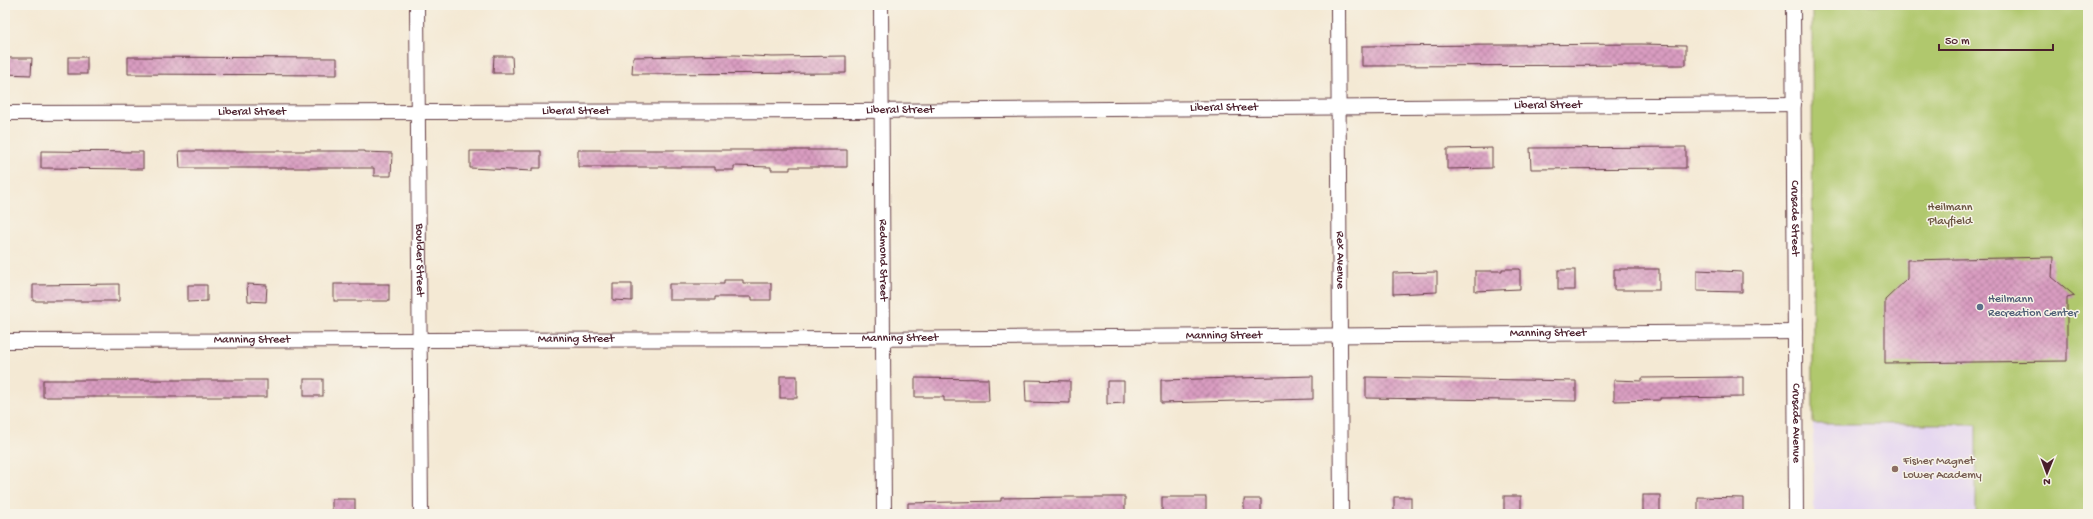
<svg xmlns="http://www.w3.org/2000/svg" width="2093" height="519" font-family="'Gochi Hand',sans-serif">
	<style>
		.built { fill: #e3d3f2 }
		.park { fill: #b0c86d; stroke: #7d744c }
		.building { fill: url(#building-cross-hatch) }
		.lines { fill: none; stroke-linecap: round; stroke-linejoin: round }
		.minor-casing { stroke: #643d44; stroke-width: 16 }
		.minor { stroke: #fff; stroke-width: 14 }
		.service-dot { fill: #5c6f8a; stroke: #f7f3e8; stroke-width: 1.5 }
		.education-dot { fill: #8d6e63; stroke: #f7f3e8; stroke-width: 1.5 }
		.labels { text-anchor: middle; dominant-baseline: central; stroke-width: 3; stroke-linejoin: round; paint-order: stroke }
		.street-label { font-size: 12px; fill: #4a1f2b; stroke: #f7f3e8 }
		.park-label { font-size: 12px; fill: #69523f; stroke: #f7f3e8 }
		.service-label { font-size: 12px; fill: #4e5e75; stroke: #f7f3e8; text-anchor: start }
		.education-label { font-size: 12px; fill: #785e54; stroke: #f7f3e8; text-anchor: start }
	</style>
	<defs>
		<pattern id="building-cross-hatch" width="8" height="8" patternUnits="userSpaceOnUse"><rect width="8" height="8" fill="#d99dc1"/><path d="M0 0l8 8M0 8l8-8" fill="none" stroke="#b27f9d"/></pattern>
	</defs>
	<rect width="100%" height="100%" fill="#f7f3e8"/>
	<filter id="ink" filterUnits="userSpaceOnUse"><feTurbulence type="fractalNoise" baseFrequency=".025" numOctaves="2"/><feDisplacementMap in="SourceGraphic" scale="8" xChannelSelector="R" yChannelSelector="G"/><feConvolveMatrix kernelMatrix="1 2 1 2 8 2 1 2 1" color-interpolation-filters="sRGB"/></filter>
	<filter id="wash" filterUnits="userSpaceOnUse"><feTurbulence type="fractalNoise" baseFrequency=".012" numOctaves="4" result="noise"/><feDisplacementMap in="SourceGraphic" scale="16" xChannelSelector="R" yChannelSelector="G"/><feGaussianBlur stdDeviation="0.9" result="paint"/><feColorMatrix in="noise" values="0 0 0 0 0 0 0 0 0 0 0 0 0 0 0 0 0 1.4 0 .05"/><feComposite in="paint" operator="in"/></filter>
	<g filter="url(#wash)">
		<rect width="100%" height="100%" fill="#f4e9d4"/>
		<path class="built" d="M1813,424H1976V514H1814Z"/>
		<path class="park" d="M1812,5H2088V514H1976V424H1813Z"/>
		<g id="blocks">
			<g class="building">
				<path d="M1641,44L1686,45V65L1362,66V46Z"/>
				<path d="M735,55L772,57L846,56V73L632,74L633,57Z"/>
				<path d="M494,56H512L513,73H493Z"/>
				<rect x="68" y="57" width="19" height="17"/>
				<path d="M128,57L337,58V75L128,74Z"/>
				<path d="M5,58H32L31,75L5,74Z"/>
				<path d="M1686,147V168L1531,169L1530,148Z"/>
				<path d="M1492,148V168L1447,169V149Z"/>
				<path d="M578,150H847V167H790V170H771V167L734,166V170H715V167H578Z"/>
				<path d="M41,151L143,152V169L41,168Z"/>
				<path d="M179,151H365V152L392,153L391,176H374V168H180Z"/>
				<path d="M470,151H541V168H532V171L470,168Z"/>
				<path d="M2053,257L2052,277L2075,296L2067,298V361L1885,363V300L1907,279V260Z"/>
				<path d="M1502,269H1520V289L1475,291V271H1502Z"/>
				<rect x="1614" y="269" width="45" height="21"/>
				<rect x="1558" y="270" width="17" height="20"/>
				<path d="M1697,270L1742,272V292L1697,291Z"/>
				<path d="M1437,272V292L1393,294V273Z"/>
				<path d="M724,280H743V283H771V300H752V297H715V300H669V284H724Z"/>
				<path d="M119,284V301H33V285Z"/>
				<path d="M247,284L267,285L266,302L248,301Z"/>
				<rect x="334" y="284" width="55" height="17"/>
				<path d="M613,284H632V301L613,300Z"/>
				<path d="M188,285H207V301L188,302Z"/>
				<rect x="780" y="376" width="17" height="22"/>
				<path d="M1313,376V399L1161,403V380Z"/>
				<path d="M1366,377L1576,381V401L1366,398Z"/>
				<path d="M1743,377V397L1660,398V400L1614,401V380L1642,381V378Z"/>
				<path d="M915,378L988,379L989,401H944V397H915Z"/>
				<rect x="304" y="379" width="19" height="17"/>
				<rect x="43" y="380" width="224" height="17"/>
				<path d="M1025,380L1070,381V403L1026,402Z"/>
				<path d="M1107,381H1124V403L1107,404Z"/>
				<rect x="1643" y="495" width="17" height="19"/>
				<rect x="1504" y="496" width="17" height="18"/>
				<path d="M1070,497H1125V514H908V503L1001,501V498Z"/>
				<rect x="1162" y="497" width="44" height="17"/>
				<rect x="1394" y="497" width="17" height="17"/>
				<path d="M1698,497L1743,498V514H1698Z"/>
				<rect x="332" y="499" width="23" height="15"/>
				<rect x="1244" y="499" width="17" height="15"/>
			</g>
		</g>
	</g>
	<g filter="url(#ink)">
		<use href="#blocks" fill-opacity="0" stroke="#643d44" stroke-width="1"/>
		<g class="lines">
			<defs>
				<g id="minor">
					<path id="s1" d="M417,5L421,514"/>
					<path id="s2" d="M881,5L884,514"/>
					<path id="s3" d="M1338,5L1341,514"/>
					<path id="s4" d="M1793,5L1796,514"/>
					<path id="s5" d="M5,113L856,111L1794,104"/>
					<path id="s6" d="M5,341L857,339L1795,332"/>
				</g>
			</defs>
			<use href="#minor" class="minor-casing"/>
			<use href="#minor" class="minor"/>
		</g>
	</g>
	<circle class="service-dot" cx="1980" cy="307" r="4"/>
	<circle class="education-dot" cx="1895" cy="469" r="4"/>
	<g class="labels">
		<g class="street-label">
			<text stroke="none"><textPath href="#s5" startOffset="1543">Liberal Street</textPath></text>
			<text stroke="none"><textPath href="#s5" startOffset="1219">Liberal Street</textPath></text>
			<text stroke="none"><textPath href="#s5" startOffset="895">Liberal Street</textPath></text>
			<text stroke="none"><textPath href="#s5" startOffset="247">Liberal Street</textPath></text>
			<text stroke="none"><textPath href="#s5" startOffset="571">Liberal Street</textPath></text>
			<text stroke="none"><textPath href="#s4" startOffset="213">Crusade Street</textPath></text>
			<text stroke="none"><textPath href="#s2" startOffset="255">Redmond Street</textPath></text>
			<text stroke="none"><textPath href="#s3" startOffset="255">Rex Avenue</textPath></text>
			<text stroke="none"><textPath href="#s1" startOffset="255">Boulder Street</textPath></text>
			<text stroke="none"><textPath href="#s6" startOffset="1543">Manning Street</textPath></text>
			<text stroke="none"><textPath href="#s6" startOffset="1219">Manning Street</textPath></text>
			<text stroke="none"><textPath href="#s6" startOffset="895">Manning Street</textPath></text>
			<text stroke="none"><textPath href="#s6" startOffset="571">Manning Street</textPath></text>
			<text stroke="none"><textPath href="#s6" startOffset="247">Manning Street</textPath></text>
			<text stroke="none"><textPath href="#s4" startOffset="418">Crusade Avenue</textPath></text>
		</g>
		<g class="park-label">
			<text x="1950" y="208">Heilmann<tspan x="1950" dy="14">Playfield</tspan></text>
		</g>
		<g class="service-label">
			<text x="1988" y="300">Heilmann<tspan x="1988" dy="14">Recreation Center</tspan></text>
		</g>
		<g class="education-label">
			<text x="1903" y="462">Fisher Magnet<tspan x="1903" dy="14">Lower Academy</tspan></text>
		</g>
	</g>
	<rect width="2093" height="519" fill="none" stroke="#f7f3e8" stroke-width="20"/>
	<g transform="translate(2047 473) rotate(181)" stroke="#f7f3e8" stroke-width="3" paint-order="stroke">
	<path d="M0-3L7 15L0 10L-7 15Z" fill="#4a1f2b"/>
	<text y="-6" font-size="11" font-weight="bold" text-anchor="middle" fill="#4a1f2b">N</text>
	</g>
	<path d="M1939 44v6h114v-6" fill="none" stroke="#4a1f2b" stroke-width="2"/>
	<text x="1945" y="44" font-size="12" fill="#4a1f2b" stroke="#f7f3e8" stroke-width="3" paint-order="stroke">50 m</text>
</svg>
